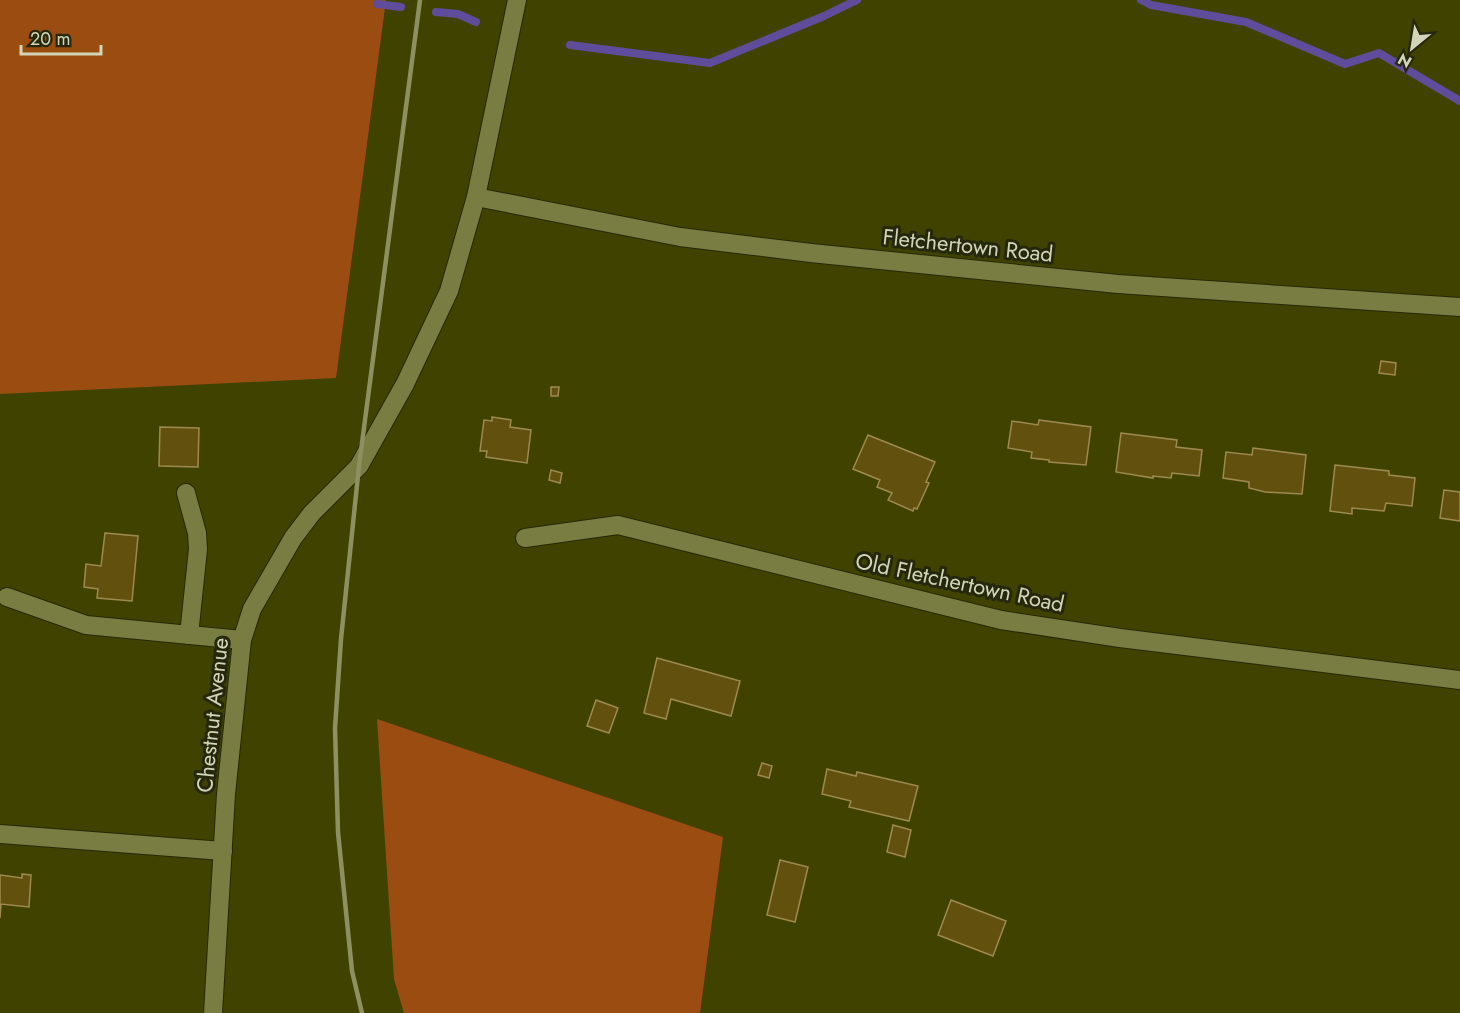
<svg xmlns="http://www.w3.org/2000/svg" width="1460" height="1013" font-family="Jost,sans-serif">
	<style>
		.forest { fill: #9b4d11 }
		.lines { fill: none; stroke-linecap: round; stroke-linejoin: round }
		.stream { stroke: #5f4c9b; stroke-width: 8 }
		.building { fill: #62500f; stroke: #9e8a4f; stroke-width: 1.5 }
		.minor-casing { stroke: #262808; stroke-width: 20 }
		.minor { stroke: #797d41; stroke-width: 18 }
		.rail { stroke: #8d9060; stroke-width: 4.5 }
		.labels { text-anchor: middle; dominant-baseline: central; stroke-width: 6; stroke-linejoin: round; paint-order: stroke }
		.street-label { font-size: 22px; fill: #d2d5b7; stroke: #26280e }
	</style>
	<rect width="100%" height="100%" fill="#404300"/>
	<g class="forest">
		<path d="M0,0H386L336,378L0,394Z"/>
		<path d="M377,719L723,837L700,1013H404L394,979Z"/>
	</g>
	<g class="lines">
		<g class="stream">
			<path d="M1141,0L1151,5L1246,22L1345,64L1379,53L1460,101"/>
			<path d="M377,4L401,7"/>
			<path d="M436,12L458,14L476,22"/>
			<path d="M570,45L710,63L824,16L857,0"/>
		</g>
	</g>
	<g class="building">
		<path d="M1381,361L1396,363L1395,375L1379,373Z"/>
		<path d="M551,387H559L558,396H551Z"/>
		<path d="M492,417L511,420L510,427L531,430L527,463L486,457L487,451H480L484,420L492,421Z"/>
		<path d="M1039,420L1091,427L1086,465L1049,462V460L1031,458L1032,452L1008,448L1012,421L1038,425Z"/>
		<path d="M160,427L199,428L198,467L159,466Z"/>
		<path d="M1121,433L1177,440L1176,447L1202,450L1199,476L1172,473L1171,478L1153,476V478L1116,472Z"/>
		<path d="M868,435L935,462L926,482L929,483L917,509L914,508L913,511L888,500L892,493L877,487L880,480L853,469Z"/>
		<path d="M1253,448L1306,455L1302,494L1265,492L1249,488V482L1223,478L1226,452L1252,455Z"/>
		<path d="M1335,465L1389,471V475L1415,478L1412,506L1386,503L1384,511L1352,508V514L1330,511Z"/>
		<path d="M551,470L562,473L560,483L549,480Z"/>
		<path d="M1444,490L1460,492V521L1440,518Z"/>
		<path d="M105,533L138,536L132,601L97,598L98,589L84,587L86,564L101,566Z"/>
		<path d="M657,658L740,681L731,716L671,699L666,719L644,713Z"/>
		<path d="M596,700L618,708L609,733L587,726Z"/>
		<path d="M762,763L772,766L769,778L758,775Z"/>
		<path d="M827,769L856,776L857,772L918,786L909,821L849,807L851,801L822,794Z"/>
		<path d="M893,825L911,830L905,857L887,852Z"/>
		<path d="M780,860L808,867L795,922L767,915Z"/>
		<path d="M22,874L31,875L29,907L1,904L0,918V875L22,878Z"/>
		<path d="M951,900L1006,921L993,956L938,935Z"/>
	</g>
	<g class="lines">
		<defs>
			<g id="minor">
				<path d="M476,197L680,237L811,253L1118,284L1460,307"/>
				<path d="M186,493L197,533L198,549L189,635"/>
				<path d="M525,538L618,525L1001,620L1120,638L1460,680"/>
				<path d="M7,597L86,625L242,640"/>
				<path d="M0,834L223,851"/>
				<path d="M213,1013L226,794L242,640L252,609L293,538L312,513L359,466L405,384L449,291L476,197L517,0"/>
			</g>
		</defs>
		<use href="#minor" class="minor-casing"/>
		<use href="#minor" class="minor"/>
		<path class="rail" d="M362,1013L352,971L338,832L335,728L341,639L359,466L420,0"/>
	</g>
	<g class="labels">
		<g class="street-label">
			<text transform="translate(968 245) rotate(6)">Fletchertown Road</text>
			<text transform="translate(960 582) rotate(12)">Old Fletchertown Road</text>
			<text transform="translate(212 715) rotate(-84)">Chestnut Avenue</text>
		</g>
	</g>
	<g transform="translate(1412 48) rotate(210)" stroke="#26280e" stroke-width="4.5" paint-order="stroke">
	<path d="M0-4.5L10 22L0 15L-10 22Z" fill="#d2d5b7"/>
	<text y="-9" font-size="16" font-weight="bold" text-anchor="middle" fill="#d2d5b7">N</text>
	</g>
	<path d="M21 45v9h80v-9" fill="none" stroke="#d2d5b7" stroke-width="3"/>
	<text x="30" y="45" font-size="18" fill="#d2d5b7" stroke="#26280e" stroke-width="4.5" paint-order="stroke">20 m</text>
</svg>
